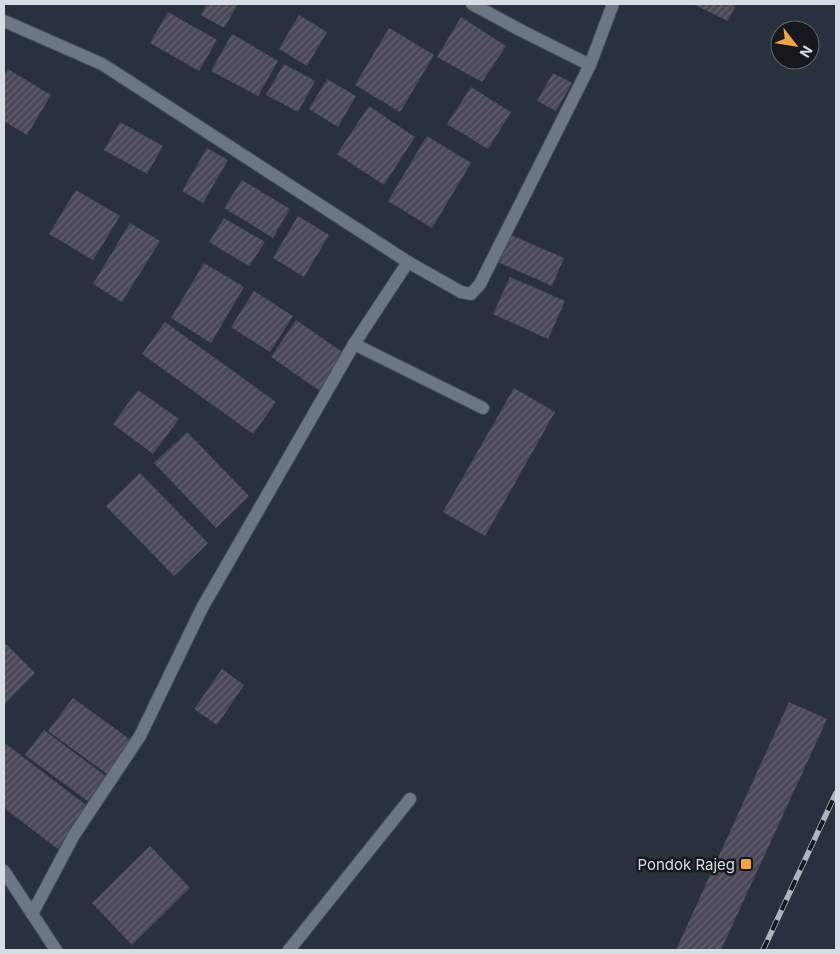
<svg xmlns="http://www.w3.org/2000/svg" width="840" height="954" font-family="Inter,sans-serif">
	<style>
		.building { fill: url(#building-hatch) }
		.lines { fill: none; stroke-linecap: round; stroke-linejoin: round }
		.minor-casing { stroke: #444c55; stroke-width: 14 }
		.secondary-casing { stroke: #444c55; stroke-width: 14 }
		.minor { stroke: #6d7784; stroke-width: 12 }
		.secondary { stroke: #6d7784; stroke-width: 12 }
		.rail-casing { stroke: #afb5be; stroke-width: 5.5 }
		.rail { stroke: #15191e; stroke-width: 4; stroke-dasharray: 11; stroke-linecap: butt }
		.poi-dot { fill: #f4a444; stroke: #15191e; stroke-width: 2 }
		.labels { text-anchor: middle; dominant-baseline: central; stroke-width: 5; stroke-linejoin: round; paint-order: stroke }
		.poi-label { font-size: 15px; fill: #d7dde5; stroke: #15191e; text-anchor: end }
	</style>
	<defs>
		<pattern id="building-hatch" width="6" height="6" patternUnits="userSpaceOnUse" patternTransform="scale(1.25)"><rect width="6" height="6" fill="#4b4958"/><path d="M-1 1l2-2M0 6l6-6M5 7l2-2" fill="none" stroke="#646370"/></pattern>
	</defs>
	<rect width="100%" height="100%" fill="#28313d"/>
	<g class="building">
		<path d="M207,4H238L224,28L201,15Z"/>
		<path d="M693,4H736L728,21Z"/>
		<path d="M168,12L217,40L199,71L150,43Z"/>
		<path d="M299,15L327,32L307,66L279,49Z"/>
		<path d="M461,17L506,46L482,82L437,57Z"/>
		<path d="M389,28L434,55L400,112L355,85Z"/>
		<path d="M232,34L278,61L258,96L211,71Z"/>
		<path d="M284,64L315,81L298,112L266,95Z"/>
		<path d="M8,69L51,95L27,135L4,121V75Z"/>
		<path d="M553,73L572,83L556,111L537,101Z"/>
		<path d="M327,79L356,96L338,127L309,109Z"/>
		<path d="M471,87L511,112L488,149L447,124Z"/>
		<path d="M369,106L415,137L384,185L337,154Z"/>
		<path d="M120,122L163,146L147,174L104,150Z"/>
		<path d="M427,136L471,163L432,228L388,201Z"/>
		<path d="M207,148L228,160L203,203L182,191Z"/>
		<path d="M242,180L290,209L273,238L224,208Z"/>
		<path d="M76,190L120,216L93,260L49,234Z"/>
		<path d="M298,216L329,235L304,277L273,258Z"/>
		<path d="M224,218L265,242L249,266L209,242Z"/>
		<path d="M130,223L160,241L122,302L93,284Z"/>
		<path d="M511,235L564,258L552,286L498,262Z"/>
		<path d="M204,263L244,287L211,343L171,318Z"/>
		<path d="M510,277L565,301L548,339L493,314Z"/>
		<path d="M254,291L293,316L270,352L231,327Z"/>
		<path d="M296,320L345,354L320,391L271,357Z"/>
		<path d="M165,322L276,402L253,434L142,354Z"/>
		<path d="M514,388L555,412L485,536L443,512Z"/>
		<path d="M138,390L179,419L153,454L113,424Z"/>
		<path d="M187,432L249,496L216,528L154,463Z"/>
		<path d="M140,473L208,543L174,576L106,506Z"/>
		<path d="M4,642L35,673L4,705Z"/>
		<path d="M222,669L244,685L217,725L194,709Z"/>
		<path d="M73,698L132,741L107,774L48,731Z"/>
		<path d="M789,702L827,719L721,950H676Z"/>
		<path d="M44,730L107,777L89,802L25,755Z"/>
		<path d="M6,744L90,808L58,849L4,808V747Z"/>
		<path d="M150,846L190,888L132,945L92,903Z"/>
	</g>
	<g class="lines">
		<defs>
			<g id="minor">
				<path d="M472,4L522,31L590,65"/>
				<path d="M4,21L102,64L408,262"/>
				<path d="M354,344L483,408"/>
				<path d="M32,914L74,835L140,736L202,608L354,344L408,262L461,292L471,294L480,284L590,65L613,4"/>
				<path d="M289,950L410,799"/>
			</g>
			<path id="secondary" d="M4,871L56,950"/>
		</defs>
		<use href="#minor" class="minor-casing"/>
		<use href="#secondary" class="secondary-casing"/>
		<use href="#minor" class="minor"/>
		<use href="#secondary" class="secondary"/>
		<defs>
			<path id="rail" d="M763,950L836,793"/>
		</defs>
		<use href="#rail" class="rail-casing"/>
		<use href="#rail" class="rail"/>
	</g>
	<rect class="poi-dot" x="740" y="858" width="12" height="12" rx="2.5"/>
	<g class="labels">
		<g class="poi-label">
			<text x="735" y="864">Pondok Rajeg</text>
		</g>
	</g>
	<rect width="840" height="954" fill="none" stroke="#d7dde5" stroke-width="10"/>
	<g transform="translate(795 45) rotate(121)"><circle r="24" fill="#15191e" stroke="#63676e"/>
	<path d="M0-4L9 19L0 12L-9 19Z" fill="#f4a444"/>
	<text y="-8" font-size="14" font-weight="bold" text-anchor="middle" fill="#d7dde5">N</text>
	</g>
</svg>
